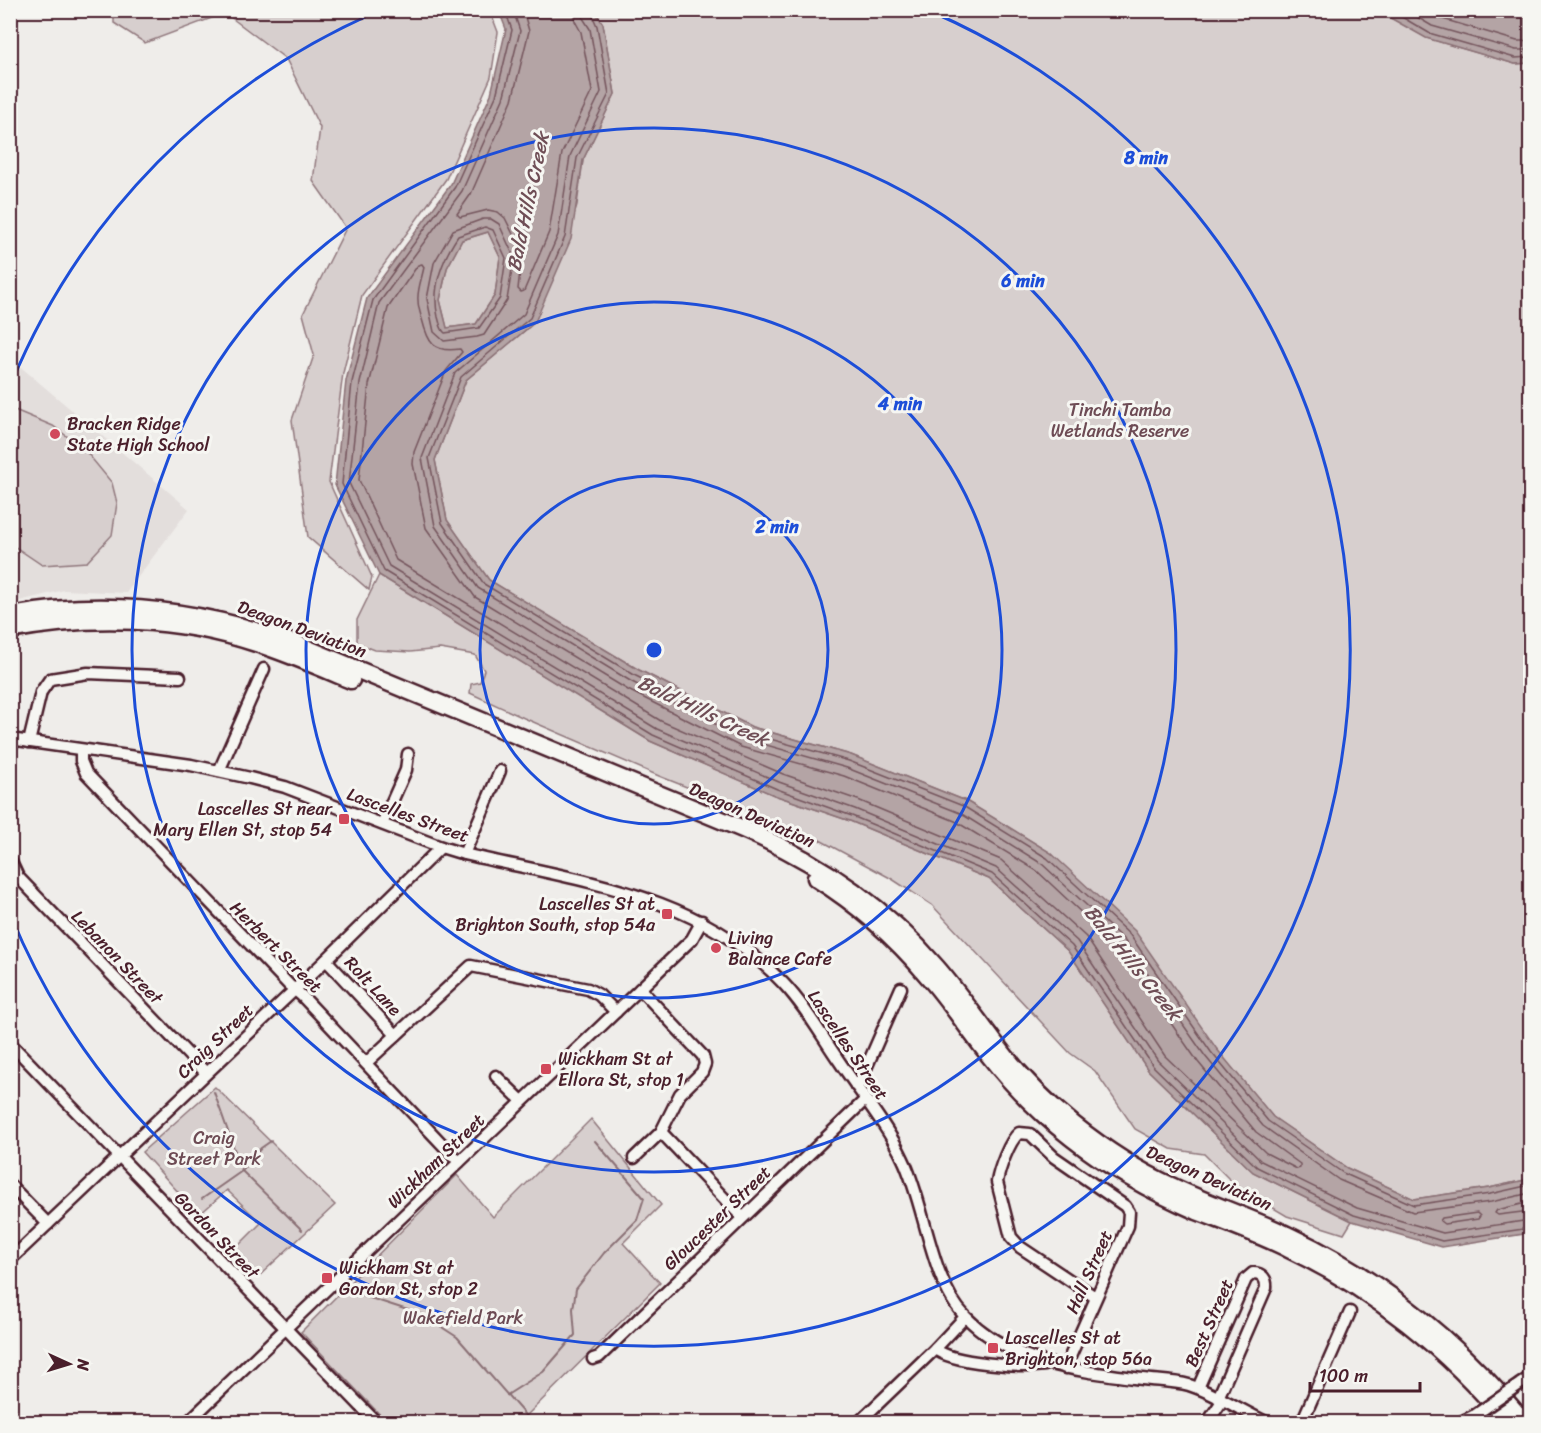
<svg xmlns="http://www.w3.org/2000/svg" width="1541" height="1433" font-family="Sriracha,sans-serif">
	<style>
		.built { fill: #e3dedc }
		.green { fill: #d7cfce; stroke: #90777c; stroke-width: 1.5 }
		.water { fill: #b4a4a5; stroke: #8a6f74; stroke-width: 1.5; fill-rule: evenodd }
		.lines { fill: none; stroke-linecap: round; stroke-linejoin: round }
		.shore { stroke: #74545c; stroke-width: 1.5 }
		.stream { stroke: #8a6f74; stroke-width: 2 }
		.minor-casing { stroke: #4a1f2b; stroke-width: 15 }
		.highway-casing { stroke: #4a1f2b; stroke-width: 21 }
		.minor { stroke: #f6f6f2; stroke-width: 10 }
		.highway { stroke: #f6f6f2; stroke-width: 16 }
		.minor-bridge-casing { stroke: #4a1f2b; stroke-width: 15; stroke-linecap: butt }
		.minor-bridge { stroke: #f6f6f2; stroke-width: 10 }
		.ring { fill: none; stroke: #1d4ed8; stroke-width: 3 }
		.poi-dot { fill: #d1495b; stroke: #f6f6f2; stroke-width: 2 }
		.labels { text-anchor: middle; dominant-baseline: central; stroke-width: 6; stroke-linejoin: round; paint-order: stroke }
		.park-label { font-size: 18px; fill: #6d4b54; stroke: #f6f6f2 }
		.poi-label { font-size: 18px; fill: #4a1f2b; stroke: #f6f6f2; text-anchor: start }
		.street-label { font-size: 18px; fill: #4a1f2b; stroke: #f6f6f2 }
		.water-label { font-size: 20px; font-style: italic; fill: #6f4e56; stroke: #f6f6f2 }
		.centre { fill: #1d4ed8; stroke: #f6f6f2; stroke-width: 3 }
		.ring-label { font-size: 18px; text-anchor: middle; font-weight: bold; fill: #1d4ed8; stroke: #f6f6f2; stroke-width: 6; stroke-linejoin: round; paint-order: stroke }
	</style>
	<rect width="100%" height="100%" fill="#efedea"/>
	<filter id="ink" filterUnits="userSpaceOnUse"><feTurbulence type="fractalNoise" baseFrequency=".0167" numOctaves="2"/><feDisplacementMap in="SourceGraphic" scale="12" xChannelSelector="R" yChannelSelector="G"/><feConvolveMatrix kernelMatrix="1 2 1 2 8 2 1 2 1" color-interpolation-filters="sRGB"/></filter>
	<g filter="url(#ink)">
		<path class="built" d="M10,358L189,509L126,593L64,590L11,603Z"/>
		<g class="green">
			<path d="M114,11H490L498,32L491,77L446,179L362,295L343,373L329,482L372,577L369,590L308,537L292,420L314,355L303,314L346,228L313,181L320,128L286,59L225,13L145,43L114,23Z"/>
			<path d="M595,11H1378L1427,38L1515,64L1530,63V1179L1489,1188L1414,1199L1347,1168L1273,1117L1051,853L966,801L851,755L752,727L639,670L489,580L447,520L435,460L466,380L535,322L577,205L583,160L615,94L603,24Z"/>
			<path d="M488,232L500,257L495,295L476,324L447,328L440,300L447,268L462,240Z"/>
			<path d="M10,408L53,426L84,449L112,483L117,503L112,535L87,562L42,565L11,544Z"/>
			<path d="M379,575L650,741L774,795L850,821L989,879L1068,951L1148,1070L1253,1172L1352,1221L1344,1234L1287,1216L1236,1186L1204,1154L1171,1149L1135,1129L1095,1071L1070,1053L932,905L892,879L818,839L659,776L524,718L470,693L471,684L480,682L484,670L475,655L440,649L410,652L375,650L357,643V620Z"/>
			<path d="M215,1087L335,1205L258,1277L235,1249L261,1223L227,1190L199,1215L142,1152Z"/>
			<path d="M591,1119L661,1205L623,1243L660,1283L520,1422H387L301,1332L457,1175L493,1217Z"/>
		</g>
		<g class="water">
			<path d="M499,11H595L603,24L615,94L583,160L571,239L535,322L466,380L435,460L447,520L489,580L639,670L752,727L851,755L966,801L1051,853L1135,931L1216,1048L1273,1117L1347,1168L1414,1199L1489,1188L1530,1179V1233L1442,1247L1352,1221L1253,1172L1148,1070L1068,951L989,879L850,821L774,795L650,741L379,575L335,485L346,381L367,298L451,184L491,94L506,29ZM488,232L500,257L495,295L476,324L447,328L440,300L447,268L462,240Z"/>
			<path d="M1378,11H1530V63L1515,64L1426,38Z"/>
		</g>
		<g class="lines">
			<g class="shore">
				<path d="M505,10L512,30L496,96L455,187L373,300L352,382L342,484L384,571L653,735L777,789L852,816L992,874L1072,946L1153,1066L1257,1167L1354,1215L1442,1241L1530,1228"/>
				<path d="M513,10L520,31L503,99L462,191L379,303L360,383L349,483L389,566L657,729L779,782L855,809L996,868L1077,941L1158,1061L1261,1161L1357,1208L1443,1233L1530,1220"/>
				<path d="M523,10L529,31L512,100L471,194L457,214L460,217L488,210L498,212L505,218L522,252L518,289L521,292L524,291L549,232L562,153L592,91L581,32L575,21L573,10"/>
				<path d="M583,10V18L590,29L601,92L570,156L558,235L524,314L455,373L422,458L435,526L478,588L632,682L745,739L847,768L960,813L1042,864L1124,940L1205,1056L1263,1126L1339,1180L1413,1212L1491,1202L1530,1193"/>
				<path d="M590,10L597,26L609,94L577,158L565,237L530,318L461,377L429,458L442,523L484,584L636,676L749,733L849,761L963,806L1047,858L1130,935L1211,1052L1268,1121L1343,1173L1414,1205L1490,1194L1530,1185"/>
				<path d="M1390,10L1429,33L1515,58L1530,57"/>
				<path d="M1405,10L1432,26L1516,50H1530"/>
				<path d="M1423,10L1436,17L1517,41H1530"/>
				<path d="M483,219H491L499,224L514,257L507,300L484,335L477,337L444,341L434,332L427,299L434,263L453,230Z"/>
				<path d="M485,227L493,230L506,258L500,298L479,328L445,333C440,329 440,323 438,317C431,288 442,260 458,236Z"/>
				<path d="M422,264L424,267C422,278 417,290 418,300C418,306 420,313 422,319C428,343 433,353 460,349L462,352L446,371L414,452L413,464L426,528L475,597L628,690L741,747L844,776L955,821L1037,871L1117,946L1198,1062L1256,1132L1300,1164V1168L1297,1169L1266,1153L1165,1056L1086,937L1001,860L858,800L783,774L661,721L396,560L359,480L369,385L388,308L418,265Z"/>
				<path d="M1530,1202L1497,1210L1495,1213L1498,1215L1530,1211"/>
				<path d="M1477,1213L1480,1216L1478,1219L1444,1224L1440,1221L1442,1218Z"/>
			</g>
			<g class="stream">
				<path d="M214,1092L242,1171L302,1230"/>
				<path d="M202,1199L242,1171L261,1148L271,1141"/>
				<path d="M347,1284L364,1296L423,1315L457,1337L531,1422"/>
				<path d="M507,1395L543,1372L575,1335L573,1309L576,1289L604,1253L637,1220L644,1198L595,1141"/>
			</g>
			<defs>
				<g id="minor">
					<path d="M10,739L191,765L250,778L285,787L441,847L464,854C579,881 698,893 783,983C805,1006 821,1035 839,1061C859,1091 888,1127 903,1159C925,1204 931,1282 965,1316C1012,1365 1079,1371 1142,1379C1157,1381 1174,1381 1189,1385C1215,1393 1242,1411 1266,1422"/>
					<path d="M29,742L41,692L50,679L88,673L180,677"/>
					<path d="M81,750V761L86,773L289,985L302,996L459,1162"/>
					<path d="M219,771L264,669"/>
					<path d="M382,824L406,770L408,754"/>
					<path d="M464,854L500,771"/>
					<path d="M10,860L18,877L206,1073"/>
					<path d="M326,960L396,1035"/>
					<path d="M10,1043L376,1422"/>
					<path d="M366,1063L471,966L588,989L599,995L616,1012"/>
					<path d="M496,1076L522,1101"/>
					<path d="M856,1086L860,1082L901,988"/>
					<path d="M661,1132L742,1217"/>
					<path d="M634,1158L661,1132L680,1094L702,1072L705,1064L703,1056L640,989"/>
					<path d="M10,1185L48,1224"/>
					<path d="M10,1260L326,960L441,847"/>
					<path d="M935,1349C952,1363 1022,1368 1045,1365"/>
					<path d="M593,1359L599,1357L865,1100"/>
					<path d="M1065,1368L1128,1226L1129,1212L1125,1206L1054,1157L1030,1134L1019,1133C1009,1141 999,1170 997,1182L1011,1237L1020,1247L1095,1297"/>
					<path d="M1520,1384L1530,1377"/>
					<path d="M1198,1388L1246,1279L1253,1273C1262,1273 1267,1279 1266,1288L1218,1398"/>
					<path d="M10,1415L16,1422"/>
					<path d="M188,1422L692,939L702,921"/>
					<path d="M859,1422L935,1349L965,1317"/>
					<path d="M1208,1422L1222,1401"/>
					<path d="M1302,1422L1350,1312"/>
					<path d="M1461,1422L1475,1415"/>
				</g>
				<g id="highway">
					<path d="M10,616C109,598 204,610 298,645L743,829C817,861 883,905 936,967C957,991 975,1017 994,1042C1017,1073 1044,1101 1074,1125C1104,1149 1136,1170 1171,1186C1210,1205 1252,1218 1291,1237C1382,1280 1460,1345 1524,1422"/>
					<path d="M10,630C91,614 178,617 256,643C288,653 320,667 351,680"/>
					<path d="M816,878C858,904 896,938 928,976C950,1001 968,1029 989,1055C1013,1086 1041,1114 1072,1138C1110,1168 1153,1192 1197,1211C1228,1223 1259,1234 1289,1249C1373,1289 1449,1350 1508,1422"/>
				</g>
			</defs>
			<use href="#minor" class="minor-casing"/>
			<use href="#highway" class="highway-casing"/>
			<use href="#minor" class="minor"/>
			<use href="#highway" class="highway"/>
			<defs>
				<path id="minor-bridge" d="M1475,1415L1520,1384"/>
			</defs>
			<use href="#minor-bridge" class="minor-bridge-casing"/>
			<use href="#minor-bridge" class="minor-bridge"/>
		</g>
	</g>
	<g class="ring">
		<circle cx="654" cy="650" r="174"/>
		<circle cx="654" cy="650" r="348"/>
		<circle cx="654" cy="650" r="522"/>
		<path d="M11 384A696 696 0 0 1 376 12M932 12A696 696 0 1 1 11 916"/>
	</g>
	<g class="poi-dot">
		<circle cx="55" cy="434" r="6"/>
		<rect x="338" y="813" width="12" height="12" rx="3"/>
		<rect x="661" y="908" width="12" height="12" rx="3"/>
		<circle cx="716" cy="948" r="6"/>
		<rect x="540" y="1063" width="12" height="12" rx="3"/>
		<rect x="321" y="1272" width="12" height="12" rx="3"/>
		<rect x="987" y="1342" width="12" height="12" rx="3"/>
	</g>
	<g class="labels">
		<g class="park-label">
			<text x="1120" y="410">Tinchi Tamba<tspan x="1120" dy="21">Wetlands Reserve</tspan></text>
			<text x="214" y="1138">Craig<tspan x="214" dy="21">Street Park</tspan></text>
			<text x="463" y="1318">Wakefield Park</text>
		</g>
		<g class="poi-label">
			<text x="67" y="424">Bracken Ridge<tspan x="67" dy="21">State High School</tspan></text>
			<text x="332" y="809" text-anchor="end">Lascelles St near<tspan x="332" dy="21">Mary Ellen St, stop 54</tspan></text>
			<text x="655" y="904" text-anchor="end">Lascelles St at<tspan x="655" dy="21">Brighton South, stop 54a</tspan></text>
			<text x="728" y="938">Living<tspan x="728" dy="21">Balance Cafe</tspan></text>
			<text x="558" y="1059">Wickham St at<tspan x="558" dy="21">Ellora St, stop 1</tspan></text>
			<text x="339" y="1268">Wickham St at<tspan x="339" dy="21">Gordon St, stop 2</tspan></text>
			<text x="1005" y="1338">Lascelles St at<tspan x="1005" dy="21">Brighton, stop 56a</tspan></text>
		</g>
		<g class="street-label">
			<text transform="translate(302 629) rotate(20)">Deagon Deviation</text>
			<text transform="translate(408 815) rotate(20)">Lascelles Street</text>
			<text transform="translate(752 815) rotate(24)">Deagon Deviation</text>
			<text transform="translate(276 947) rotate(45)">Herbert Street</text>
			<text transform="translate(117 957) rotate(46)">Lebanon Street</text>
			<text transform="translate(373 986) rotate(47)">Rolt Lane</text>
			<text transform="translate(215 1041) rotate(-44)">Craig Street</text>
			<text transform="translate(848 1045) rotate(56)">Lascelles Street</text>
			<text transform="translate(436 1161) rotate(-44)">Wickham Street</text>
			<text transform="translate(1209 1178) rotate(24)">Deagon Deviation</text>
			<text transform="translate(717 1218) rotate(-44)">Gloucester Street</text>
			<text transform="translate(217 1235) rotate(46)">Gordon Street</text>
			<text transform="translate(1089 1272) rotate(-66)">Hall Street</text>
			<text transform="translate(1209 1323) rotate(-66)">Best Street</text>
		</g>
		<g class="water-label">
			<text transform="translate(528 202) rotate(-78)">Bald Hills Creek</text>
			<text transform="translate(703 711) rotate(25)">Bald Hills Creek</text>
			<text transform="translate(1133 963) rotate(51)">Bald Hills Creek</text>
		</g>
	</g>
	<circle cx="654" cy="650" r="9" class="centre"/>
	<g class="ring-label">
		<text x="1146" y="164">8 min</text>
		<text x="1023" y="287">6 min</text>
		<text x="900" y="410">4 min</text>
		<text x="777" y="533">2 min</text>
	</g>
	<rect width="1541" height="1433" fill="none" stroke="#f6f6f2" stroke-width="36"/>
	<rect x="18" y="18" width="1505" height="1397" fill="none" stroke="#4a1f2b" stroke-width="2" filter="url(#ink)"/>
	<g transform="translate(69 1364) rotate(94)" stroke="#f6f6f2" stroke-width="4.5" paint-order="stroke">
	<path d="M0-4.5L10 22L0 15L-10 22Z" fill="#4a1f2b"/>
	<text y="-9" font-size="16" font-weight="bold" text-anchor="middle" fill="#4a1f2b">N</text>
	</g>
	<path d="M1310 1382v9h110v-9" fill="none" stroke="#4a1f2b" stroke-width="3"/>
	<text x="1319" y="1382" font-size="18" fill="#4a1f2b" stroke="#f6f6f2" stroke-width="4.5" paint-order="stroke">100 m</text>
</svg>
